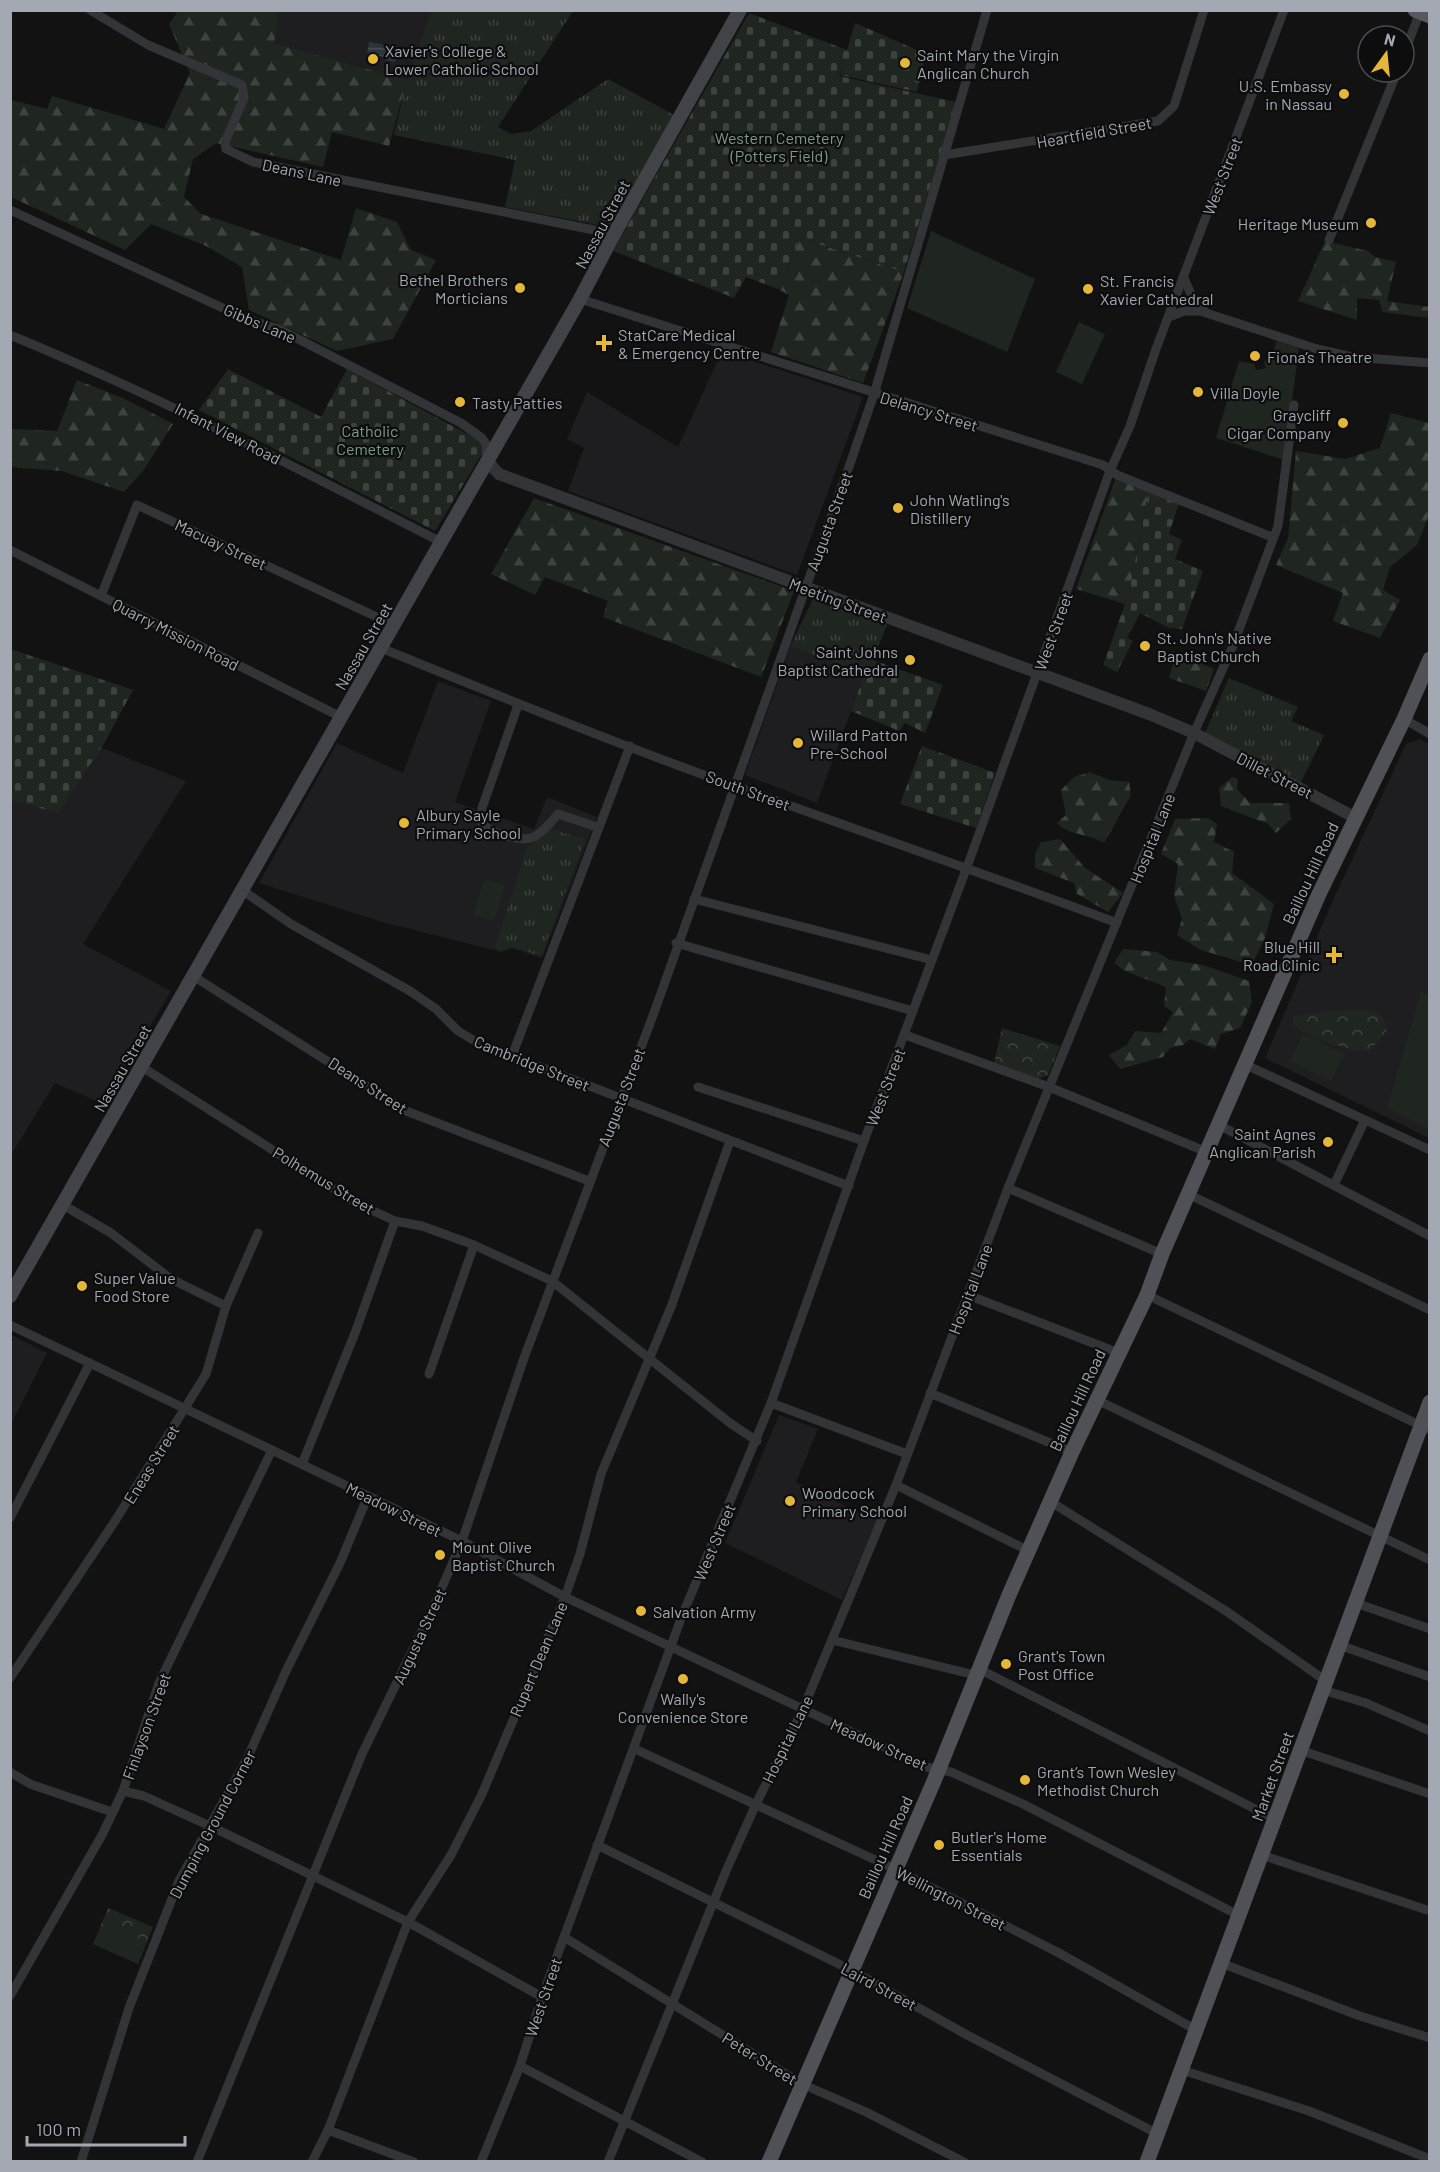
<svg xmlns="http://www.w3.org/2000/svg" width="1440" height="2172" font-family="Barlow,sans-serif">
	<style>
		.built { fill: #1e1e20 }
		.grass { fill: url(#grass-tufts) }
		.forest { fill: url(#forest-firs) }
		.cemetery { fill: url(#cemetery-stones) }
		.park { fill: url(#park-crowns) }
		.garden { fill: #1f2620 }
		.water { fill: url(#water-rules) }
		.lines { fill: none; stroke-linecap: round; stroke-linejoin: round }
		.minor { stroke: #333438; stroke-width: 9 }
		.tertiary { stroke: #333438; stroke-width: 12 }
		.secondary { stroke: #414348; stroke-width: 14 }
		.primary { stroke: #4f5157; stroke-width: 15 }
		.trunk { stroke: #585960; stroke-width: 15 }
		.poi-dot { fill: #e5b738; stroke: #0d0d0e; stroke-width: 2 }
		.labels { text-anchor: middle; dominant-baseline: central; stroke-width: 4.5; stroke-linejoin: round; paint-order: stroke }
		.poi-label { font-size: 16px; fill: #a4a8b3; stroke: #0d0d0e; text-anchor: start }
		.street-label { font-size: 16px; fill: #a4a8b3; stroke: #0d0d0e }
		.park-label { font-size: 16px; fill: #7c9d81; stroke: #0d0d0e }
	</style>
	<defs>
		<pattern id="grass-tufts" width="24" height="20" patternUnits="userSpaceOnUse" patternTransform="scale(1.5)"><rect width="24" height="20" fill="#1f2620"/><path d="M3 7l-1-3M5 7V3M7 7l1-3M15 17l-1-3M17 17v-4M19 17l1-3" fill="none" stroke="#3d433e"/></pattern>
		<pattern id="forest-firs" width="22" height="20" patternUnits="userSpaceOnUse" patternTransform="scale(1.5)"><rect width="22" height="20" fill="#1f2620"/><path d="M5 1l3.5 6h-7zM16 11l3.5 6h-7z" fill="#3d433e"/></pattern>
		<pattern id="cemetery-stones" width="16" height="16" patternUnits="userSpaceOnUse" patternTransform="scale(1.5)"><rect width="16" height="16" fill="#1f2620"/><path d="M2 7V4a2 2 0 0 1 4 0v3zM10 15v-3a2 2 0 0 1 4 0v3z" fill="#3d433e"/></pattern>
		<pattern id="park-crowns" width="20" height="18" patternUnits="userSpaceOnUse" patternTransform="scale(1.5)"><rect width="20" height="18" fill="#1f2620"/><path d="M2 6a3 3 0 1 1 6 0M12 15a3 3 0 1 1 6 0" fill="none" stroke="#3d433e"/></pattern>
		<pattern id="water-rules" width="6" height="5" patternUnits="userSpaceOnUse" patternTransform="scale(1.5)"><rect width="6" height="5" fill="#2c333b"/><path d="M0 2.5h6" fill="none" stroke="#484e55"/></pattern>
	</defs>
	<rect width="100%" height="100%" fill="#121213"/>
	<g class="built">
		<path d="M223,11H431L407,80L238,33Z"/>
		<path d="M722,351L863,397L797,575L568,491L584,448L567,439L587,392L678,447Z"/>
		<path d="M790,647L865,673L817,803L745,775Z"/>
		<path d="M11,649L133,690L102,748L186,781L83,944L171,991L103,1104L55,1083L11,1155Z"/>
		<path d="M438,681L491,701L455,802L534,829L547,797L597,817L542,958L512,948L501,952L379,921L259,883L337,743L403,773Z"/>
		<path d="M1420,739L1430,745L1429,1138L1265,1058L1334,898L1406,744Z"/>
		<path d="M11,1335L47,1353L11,1424Z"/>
		<path d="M779,1415L818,1429L796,1482L877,1521L842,1600L725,1543Z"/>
	</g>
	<g class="grass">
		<path d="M431,11H573L498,127L511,134L531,131L608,79L674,115L609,227L505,207L515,160L394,135L407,80Z"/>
		<path d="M813,599L887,625L873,660L865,673L790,647Z"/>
		<path d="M1229,678L1298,707L1291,721L1324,735L1301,782L1205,733Z"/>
		<path d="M552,829L585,840L541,956L512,947L501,950L495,948L527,848Z"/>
	</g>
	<g class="forest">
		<path d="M178,11H278L274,43L407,80L389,146L332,132L323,167L216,143L193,159L184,197L201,214L341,260L356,208L397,222L411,250L436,260L393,339L337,351L249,310L242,267L206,246L151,224L125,250L11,197V100L47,109L52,96L164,129L190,73L169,24Z"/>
		<path d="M800,238L904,272L863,383L771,352L789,295L778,289Z"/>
		<path d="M1325,241L1368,251L1375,257L1396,262L1387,301L1429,307V318L1383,312L1379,300L1357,298V320L1298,301Z"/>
		<path d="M77,380L123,398L173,424L143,471L124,492L62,471L11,467V429L57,431Z"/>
		<path d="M1391,413L1429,423V515L1417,545L1390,567L1383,590L1400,600L1380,638L1333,621L1343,593L1276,565L1288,538L1296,451L1345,459L1380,448Z"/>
		<path d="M1116,477L1149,490L1129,593L1125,604L1076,589Z"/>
		<path d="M534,498L794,591L761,677L603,617L608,601L545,577L535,595L491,574Z"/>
		<path d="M1172,651L1214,669L1206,691L1169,678L1174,660Z"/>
		<path d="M1090,772L1109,780L1129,782L1131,795L1104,843C1089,833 1069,836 1057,823L1066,815L1061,790L1074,777Z"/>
		<path d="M1232,777L1238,779L1237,789L1250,803H1289L1291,819L1276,833L1268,824L1221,806L1219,788Z"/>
		<path d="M1208,818L1217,824L1214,842L1234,852L1232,873L1274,904L1265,938L1252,965L1201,950L1177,935L1182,919L1174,895L1178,864L1161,854L1175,819Z"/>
		<path d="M1060,839L1085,868L1123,893L1108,912L1077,894L1074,883L1035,868V854L1041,842Z"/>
		<path d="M1123,949L1157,952L1170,960L1203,965L1249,981L1252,1002L1240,1028L1221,1034L1215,1049L1190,1039L1183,1045L1170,1048L1163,1057L1120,1069L1109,1055L1127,1045L1135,1031L1161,1033L1173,1012L1164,1006L1166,987L1125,971L1114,963Z"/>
	</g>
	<g class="cemetery">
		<path d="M749,13L847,50L855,23L926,54L917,92L840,75L844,60L839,76L956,102L904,272L800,238L778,289L746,277L734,298L613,251Z"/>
		<path d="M228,369L321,417L347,369L480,441L483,452L435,531L199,410Z"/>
		<path d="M1149,490L1179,503L1169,534L1182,540L1175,559L1203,571L1182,629L1169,628L1140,613L1127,638L1133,641L1117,672L1103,665L1129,593Z"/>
		<path d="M10,649L133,690L101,748L58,813L11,800Z"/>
		<path d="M873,660L943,685L925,733L905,723L899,731L851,711L865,673Z"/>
		<path d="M922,746L995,773L976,828L900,804Z"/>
	</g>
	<g class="park">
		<path d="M1347,1010C1365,1010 1385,1008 1387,1030L1370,1051C1349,1051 1309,1039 1293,1025V1016Z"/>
		<path d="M1002,1028L1060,1046L1048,1075L1038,1079L994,1063Z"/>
		<path d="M108,1908L153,1927L138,1964L93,1944Z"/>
	</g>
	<g class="garden">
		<path d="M931,231L1035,279L1007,352L907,308Z"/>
		<path d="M1079,322L1105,334L1082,384L1056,372Z"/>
		<path d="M1277,341L1299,348L1284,460L1216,438L1239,361L1254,364L1256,370L1266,368L1264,362L1272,354Z"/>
		<path d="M484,879L505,886L494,921L474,915Z"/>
		<path d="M1421,992L1429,994V1129L1387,1108Z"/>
		<path d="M1303,1034L1344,1054L1331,1081L1290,1061Z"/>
		<path d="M107,1924L144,1941L135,1961L98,1944Z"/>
	</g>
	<path class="water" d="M369,42L397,47L395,62L385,60V57L367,54Z"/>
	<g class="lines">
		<g class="minor">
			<path d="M90,10L148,45L242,85L244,98L225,142L226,149L253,162L614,234"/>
			<path d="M1404,54L1420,12"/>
			<path d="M944,155L1158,121L1174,106L1204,10"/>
			<path d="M10,210L249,320L279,329L461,423L482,438L486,444L487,461"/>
			<path d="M1329,240L1397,72"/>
			<path d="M1184,278L1191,294L1206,313"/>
			<path d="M580,299L1103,465L1117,475L1272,537"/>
			<path d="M1169,317L1184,311H1200L1317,349L1352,357L1430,363"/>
			<path d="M10,335C158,396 299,469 441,542"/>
			<path d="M10,550L341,717"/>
			<path d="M101,596L137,505L394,625"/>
			<path d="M381,648C499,696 617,744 737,787C864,832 991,876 1117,923"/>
			<path d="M518,705L482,808L481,821C489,834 524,844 537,835C545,830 552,821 558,814L597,827"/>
			<path d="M1404,719L1430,734"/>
			<path d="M242,890L291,924L410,991L436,1009L458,1031L478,1043L849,1186"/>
			<path d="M694,899L932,960"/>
			<path d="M676,943L913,1011"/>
			<path d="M193,976L406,1111L589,1181"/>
			<path d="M905,1035L1049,1087L1207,1152"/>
			<path d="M512,1056L630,746"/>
			<path d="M1244,1064L1430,1150"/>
			<path d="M142,1067L356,1203L395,1221L422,1226L474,1245L552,1281L730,1423L757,1441"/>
			<path d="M698,1087L864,1141"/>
			<path d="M1219,1125L1430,1236"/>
			<path d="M1334,1185L1365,1120"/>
			<path d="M1008,1188L1162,1254"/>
			<path d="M1188,1194L1430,1310"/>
			<path d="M63,1205L111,1233L171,1279L226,1306"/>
			<path d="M968,1295L1119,1353"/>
			<path d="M1147,1295L1430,1430"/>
			<path d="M10,1325L462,1541L565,1597L926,1767L951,1772L1023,1804L1238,1915"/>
			<path d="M429,1374L474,1245"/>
			<path d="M930,1393L1072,1452"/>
			<path d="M1097,1400L1430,1560"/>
			<path d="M771,1403L907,1454"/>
			<path d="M302,1464L355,1333L395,1221"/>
			<path d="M896,1485L1029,1551"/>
			<path d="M1051,1502L1226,1611L1326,1681"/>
			<path d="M10,1518L90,1363"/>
			<path d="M1356,1603L1430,1629"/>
			<path d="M832,1640L975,1675"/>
			<path d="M1339,1645L1430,1677"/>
			<path d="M979,1669L1275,1819"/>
			<path d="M10,1678L115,1521L206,1374L226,1306L258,1233"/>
			<path d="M1323,1690L1366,1703L1430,1731"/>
			<path d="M635,1749L895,1869L1059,1953L1196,2030"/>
			<path d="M1300,1750L1430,1794"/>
			<path d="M10,1772L30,1784L112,1812"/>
			<path d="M123,1791L144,1796L210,1826L408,1922L542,1997"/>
			<path d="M597,1845L851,1970L967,2035L1158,2134"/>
			<path d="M1262,1855L1430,1911"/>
			<path d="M564,1937L802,2084L866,2112L964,2162"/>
			<path d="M1221,1963L1360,2016L1430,2038"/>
			<path d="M10,1996L102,1835L123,1791L159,1683L272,1450"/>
			<path d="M520,2066L702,2162"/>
			<path d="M1182,2070L1309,2111L1430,2159"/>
			<path d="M328,2130L414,2162"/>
			<path d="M81,2162L129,2008L179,1881L247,1759L286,1671L340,1563L368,1496"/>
			<path d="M197,2162L362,1754L433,1608L462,1541L524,1358L655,1010L851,461L874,394L987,10"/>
			<path d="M312,2162L328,2130L408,1922L451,1855L482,1794L565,1597L580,1554L601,1474L671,1307L730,1141"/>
			<path d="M481,2162L520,2066L542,1997L682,1616L771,1403L864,1141L967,867L1110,471L1130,426L1156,349L1284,10"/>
			<path d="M608,2162L726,1871L756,1804L803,1709L858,1577L896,1485L1008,1188L1194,733L1232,648L1278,526L1294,405"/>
		</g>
		<path class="tertiary" d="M487,461L499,474L1149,714L1194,733L1356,818"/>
		<path class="secondary" d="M10,1296L580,299L614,234L740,10"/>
		<g class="primary">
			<path d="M769,2162L934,1781L1009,1595L1072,1452L1147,1295L1162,1254L1319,894L1404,719L1430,659"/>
			<path d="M1147,2162L1430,1402"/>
		</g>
		<path class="trunk" d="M1415,10L1430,16"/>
	</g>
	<g class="poi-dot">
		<circle cx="373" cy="59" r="6"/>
		<circle cx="905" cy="63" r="6"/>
		<circle cx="1344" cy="94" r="6"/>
		<circle cx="1371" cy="223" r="6"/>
		<circle cx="520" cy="288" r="6"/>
		<circle cx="1088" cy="289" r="6"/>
		<path d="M601 334h6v6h6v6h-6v6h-6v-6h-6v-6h6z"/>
		<circle cx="1255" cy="356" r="6"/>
		<circle cx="1198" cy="392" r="6"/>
		<circle cx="460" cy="402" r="6"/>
		<circle cx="1343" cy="423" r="6"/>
		<circle cx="898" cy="508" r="6"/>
		<circle cx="1145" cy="646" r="6"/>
		<circle cx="910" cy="660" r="6"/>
		<circle cx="798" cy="743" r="6"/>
		<circle cx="404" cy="823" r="6"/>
		<path d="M1331 946h6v6h6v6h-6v6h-6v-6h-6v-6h6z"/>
		<circle cx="1328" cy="1142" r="6"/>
		<circle cx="82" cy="1286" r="6"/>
		<circle cx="790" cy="1501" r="6"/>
		<circle cx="440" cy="1555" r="6"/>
		<circle cx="641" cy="1611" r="6"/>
		<circle cx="1006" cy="1664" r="6"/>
		<circle cx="683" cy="1679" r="6"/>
		<circle cx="1025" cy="1780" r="6"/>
		<circle cx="939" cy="1845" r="6"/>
	</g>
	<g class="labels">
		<g class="poi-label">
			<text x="385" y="50">Xavier's College &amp;<tspan x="385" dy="18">Lower Catholic School</tspan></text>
			<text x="917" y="54">Saint Mary the Virgin<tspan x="917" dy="18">Anglican Church</tspan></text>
			<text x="1332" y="85" text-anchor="end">U.S. Embassy<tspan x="1332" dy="18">in Nassau</tspan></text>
			<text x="1359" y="223" text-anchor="end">Heritage Museum</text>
			<text x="508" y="279" text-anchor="end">Bethel Brothers<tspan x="508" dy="18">Morticians</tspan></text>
			<text x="1100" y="280">St. Francis<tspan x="1100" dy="18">Xavier Cathedral</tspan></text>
			<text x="618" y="334">StatCare Medical<tspan x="618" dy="18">&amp; Emergency Centre</tspan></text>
			<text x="1267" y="356">Fiona’s Theatre</text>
			<text x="1210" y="392">Villa Doyle</text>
			<text x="472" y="402">Tasty Patties</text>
			<text x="1331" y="414" text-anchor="end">Graycliff<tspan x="1331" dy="18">Cigar Company</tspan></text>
			<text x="910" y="499">John Watling's<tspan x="910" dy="18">Distillery</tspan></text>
			<text x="1157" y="637">St. John's Native<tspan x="1157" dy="18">Baptist Church</tspan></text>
			<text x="898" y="651" text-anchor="end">Saint Johns<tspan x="898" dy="18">Baptist Cathedral</tspan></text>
			<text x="810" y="734">Willard Patton<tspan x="810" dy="18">Pre-School</tspan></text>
			<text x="416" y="814">Albury Sayle<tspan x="416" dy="18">Primary School</tspan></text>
			<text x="1320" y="946" text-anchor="end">Blue Hill<tspan x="1320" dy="18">Road Clinic</tspan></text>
			<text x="1316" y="1133" text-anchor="end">Saint Agnes<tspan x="1316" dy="18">Anglican Parish</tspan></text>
			<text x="94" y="1277">Super Value<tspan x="94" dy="18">Food Store</tspan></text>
			<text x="802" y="1492">Woodcock<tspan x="802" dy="18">Primary School</tspan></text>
			<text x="452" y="1546">Mount Olive<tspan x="452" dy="18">Baptist Church</tspan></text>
			<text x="653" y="1611">Salvation Army</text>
			<text x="1018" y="1655">Grant's Town<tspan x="1018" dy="18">Post Office</tspan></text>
			<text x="683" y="1698" text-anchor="middle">Wally's<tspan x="683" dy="18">Convenience Store</tspan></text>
			<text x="1037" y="1771">Grant’s Town Wesley<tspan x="1037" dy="18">Methodist Church</tspan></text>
			<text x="951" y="1836">Butler's Home<tspan x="951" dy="18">Essentials</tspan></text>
		</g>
		<g class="street-label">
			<text transform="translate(1094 132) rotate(-10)">Heartfield Street</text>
			<text transform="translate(302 172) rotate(12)">Deans Lane</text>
			<text transform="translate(1222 176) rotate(-69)">West Street</text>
			<text transform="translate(602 224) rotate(-62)">Nassau Street</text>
			<text transform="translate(260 323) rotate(23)">Gibbs Lane</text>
			<text transform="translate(929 411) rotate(17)">Delancy Street</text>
			<text transform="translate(228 433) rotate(27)">Infant View Road</text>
			<text transform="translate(829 521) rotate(-70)">Augusta Street</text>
			<text transform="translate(221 544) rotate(25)">Macuay Street</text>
			<text transform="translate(838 600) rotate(20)">Meeting Street</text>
			<text transform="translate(1053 631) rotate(-70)">West Street</text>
			<text transform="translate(176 634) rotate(27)">Quarry Mission Road</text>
			<text transform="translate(363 646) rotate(-60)">Nassau Street</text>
			<text transform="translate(1275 775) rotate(27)">Dillet Street</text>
			<text transform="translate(748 790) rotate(20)">South Street</text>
			<text transform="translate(1152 838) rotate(-68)">Hospital Lane</text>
			<text transform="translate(1310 873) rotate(-65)">Baillou Hill Road</text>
			<text transform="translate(532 1063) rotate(22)">Cambridge Street</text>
			<text transform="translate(122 1068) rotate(-60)">Nassau Street</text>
			<text transform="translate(368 1085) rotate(33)">Deans Street</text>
			<text transform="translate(885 1087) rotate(-69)">West Street</text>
			<text transform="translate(621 1097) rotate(-69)">Augusta Street</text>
			<text transform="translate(324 1180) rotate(31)">Polhemus Street</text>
			<text transform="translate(970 1289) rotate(-69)">Hospital Lane</text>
			<text transform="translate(1077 1400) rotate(-65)">Baillou Hill Road</text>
			<text transform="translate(151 1464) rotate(-58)">Eneas Street</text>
			<text transform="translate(394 1509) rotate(26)">Meadow Street</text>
			<text transform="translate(714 1542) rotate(-67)">West Street</text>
			<text transform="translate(419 1636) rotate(-65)">Augusta Street</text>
			<text transform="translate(538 1659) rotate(-67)">Rupert Dean Lane</text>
			<text transform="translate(146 1726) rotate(-70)">Finlayson Street</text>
			<text transform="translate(787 1739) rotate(-64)">Hospital Lane</text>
			<text transform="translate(879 1744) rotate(24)">Meadow Street</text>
			<text transform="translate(1272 1776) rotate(-70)">Market Street</text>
			<text transform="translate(212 1824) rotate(-62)">Dumping Ground Corner</text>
			<text transform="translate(885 1847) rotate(-66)">Baillou Hill Road</text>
			<text transform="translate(951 1898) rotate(27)">Wellington Street</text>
			<text transform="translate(879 1986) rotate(28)">Laird Street</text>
			<text transform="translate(543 1997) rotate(-71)">West Street</text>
			<text transform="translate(760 2058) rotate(32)">Peter Street</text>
		</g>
		<g class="park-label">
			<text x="779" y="137">Western Cemetery<tspan x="779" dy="18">(Potters Field)</tspan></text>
			<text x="370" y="430">Catholic<tspan x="370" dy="18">Cemetery</tspan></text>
		</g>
	</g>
	<rect width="1440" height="2172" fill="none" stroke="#a4a8b3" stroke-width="24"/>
	<g transform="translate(1386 54) rotate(15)"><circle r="28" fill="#0d0d0e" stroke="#494b50" stroke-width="1.5"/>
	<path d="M0-4.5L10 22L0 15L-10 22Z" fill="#e5b738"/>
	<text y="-9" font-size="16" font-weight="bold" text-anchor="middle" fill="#a4a8b3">N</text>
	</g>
	<path d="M27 2136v9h158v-9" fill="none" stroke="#a4a8b3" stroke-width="3"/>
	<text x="36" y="2136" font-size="18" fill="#a4a8b3" stroke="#0d0d0e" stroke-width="4.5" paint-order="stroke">100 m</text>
</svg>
